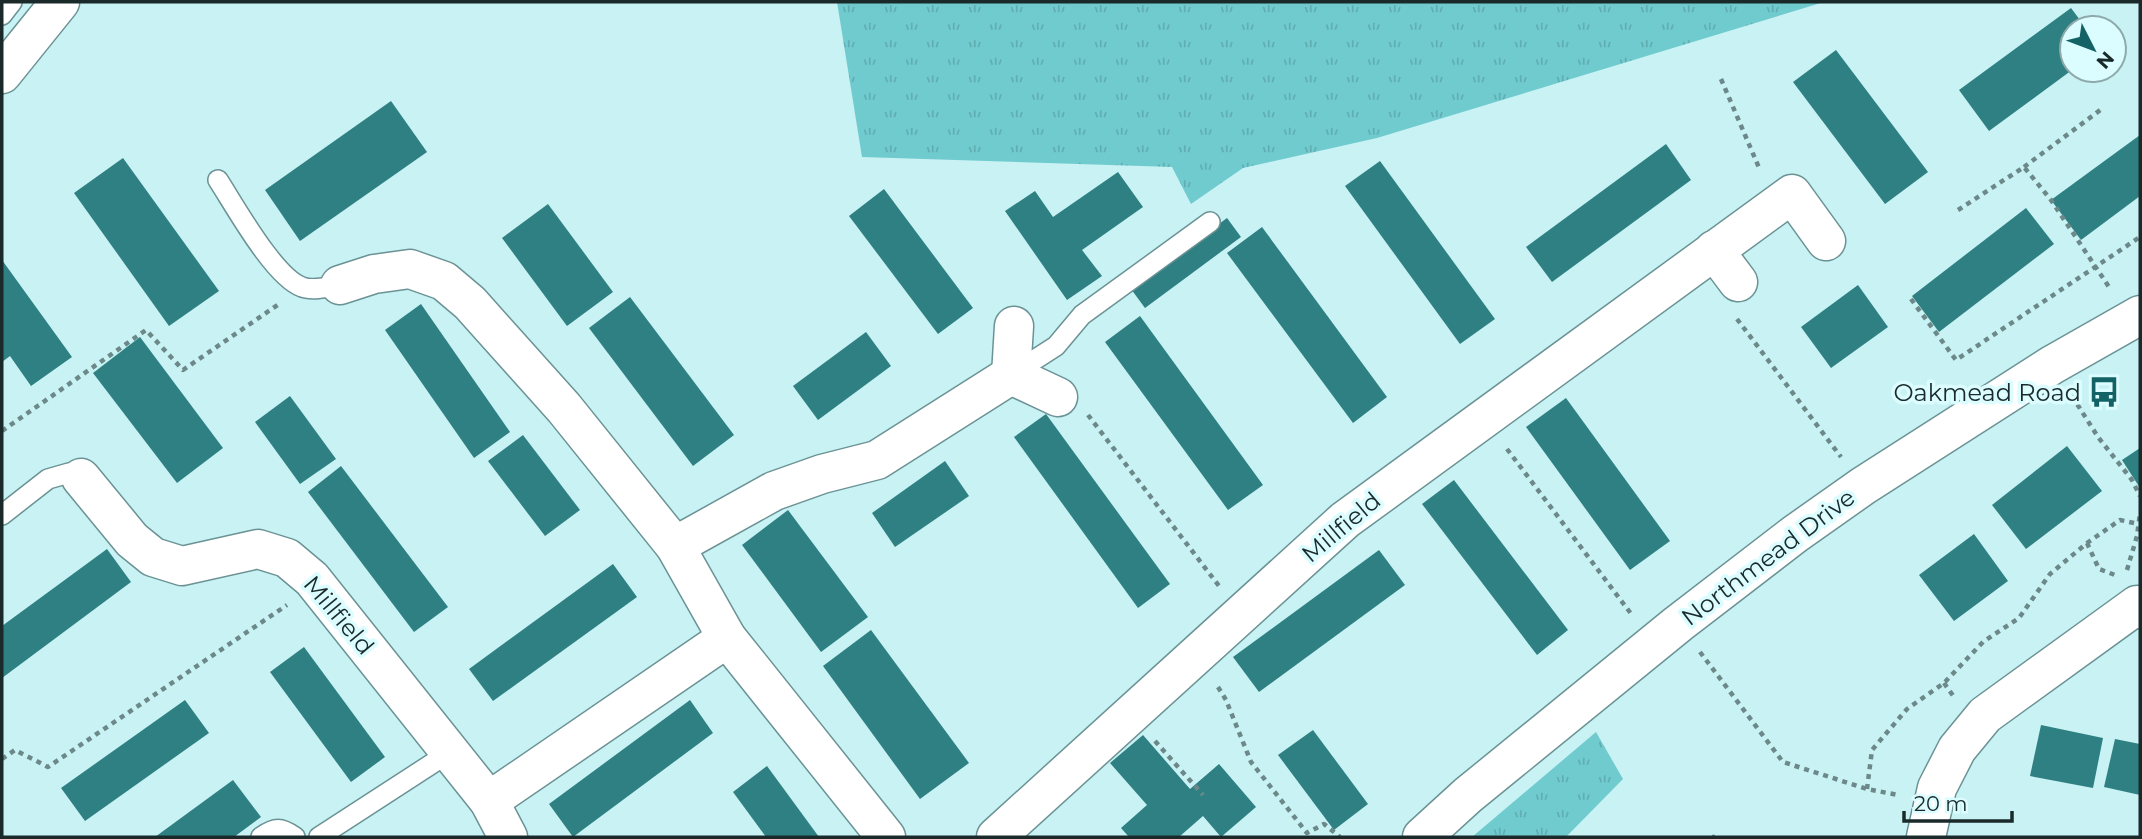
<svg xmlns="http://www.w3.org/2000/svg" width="2142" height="839" font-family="Montserrat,sans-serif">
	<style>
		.grass { fill: url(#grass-tufts) }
		.building { fill: #2f8083 }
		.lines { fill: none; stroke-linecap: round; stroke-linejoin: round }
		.lane-casing { stroke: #6b9294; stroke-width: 22 }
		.street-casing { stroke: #6b9294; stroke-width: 41 }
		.highway-casing { stroke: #6b9294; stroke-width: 41 }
		.path { stroke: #6c8889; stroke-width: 4.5; stroke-dasharray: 5 5; stroke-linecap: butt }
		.lane { stroke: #fff; stroke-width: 19 }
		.street { stroke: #fff; stroke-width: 38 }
		.highway { stroke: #fff; stroke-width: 38 }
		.labels { text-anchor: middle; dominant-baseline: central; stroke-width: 7; stroke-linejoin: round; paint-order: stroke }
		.poi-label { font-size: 24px; fill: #1a2a2b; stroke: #dcfdff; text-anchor: end }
		.street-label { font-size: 24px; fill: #1a2a2b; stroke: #dcfdff }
	</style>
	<defs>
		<pattern id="grass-tufts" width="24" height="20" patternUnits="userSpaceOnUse" patternTransform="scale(1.75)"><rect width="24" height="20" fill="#70cbcf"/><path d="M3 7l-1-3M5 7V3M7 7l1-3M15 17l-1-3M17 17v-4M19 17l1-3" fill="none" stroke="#60aeb2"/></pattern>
	</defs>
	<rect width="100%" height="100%" fill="#c8f2f3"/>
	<g class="grass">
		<path d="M837,2H1824L1377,138L1243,168L1191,204L1172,167L862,157Z"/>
		<path d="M1596,732L1623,779L1566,837H1472Z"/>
	</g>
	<g class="building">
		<path d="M2071,8L2086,28H2072V70L1989,131L1959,90Z"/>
		<path d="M1836,50L1928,172L1885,204L1793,82Z"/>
		<path d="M391,101L427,152L300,241L265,190Z"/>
		<path d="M2140,135V196L2081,240L2051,200Z"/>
		<path d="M1666,144L1691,180L1552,282L1526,247Z"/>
		<path d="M123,158L219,291L169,326L74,193Z"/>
		<path d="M1380,161L1495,319L1460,344L1345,186Z"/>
		<path d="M1118,172L1143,207L1082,250L1102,276L1067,300L1005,211L1035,191L1053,217Z"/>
		<path d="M884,189L973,308L938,334L849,216Z"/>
		<path d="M548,204L613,292L567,326L502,238Z"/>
		<path d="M2026,208L2054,244L1939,332L1912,296Z"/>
		<path d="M1227,218L1241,237L1145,308L1131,289Z"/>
		<path d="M1262,227L1387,397L1353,423L1227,253Z"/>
		<path d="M2,260L72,357L31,386L10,356L2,362Z"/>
		<path d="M1858,285L1888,327L1831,368L1801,327Z"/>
		<path d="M630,297L734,435L693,466L589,328Z"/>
		<path d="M421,304L510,432L474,458L385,330Z"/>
		<path d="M1140,316L1263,485L1228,510L1105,342Z"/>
		<path d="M866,332L891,366L818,420L793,386Z"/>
		<path d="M140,337L223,448L177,483L93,373Z"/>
		<path d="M290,396L336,459L300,484L255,422Z"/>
		<path d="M1566,398L1670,541L1630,570L1526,427Z"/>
		<path d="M1046,414L1170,584L1138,608L1014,437Z"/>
		<path d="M523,435L580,510L545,536L488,461Z"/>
		<path d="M2067,446L2102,491L2026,549L1992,505Z"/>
		<path d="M2140,448V488L2122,460Z"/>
		<path d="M945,461L969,496L895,547L872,513Z"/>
		<path d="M341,466L448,607L414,632L308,492Z"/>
		<path d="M1454,480L1568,630L1537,655L1422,504Z"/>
		<path d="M788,510L868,617L821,652L742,545Z"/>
		<path d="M1974,534L2008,581L1954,621L1919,575Z"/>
		<path d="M107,549L131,582L2,678V626Z"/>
		<path d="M1379,550L1405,585L1259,692L1233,657Z"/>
		<path d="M613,564L637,597L493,701L469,669Z"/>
		<path d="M871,630L969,763L920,799L823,666Z"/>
		<path d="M304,647L385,757L351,782L270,672Z"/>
		<path d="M185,700L209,733L85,821L61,788Z"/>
		<path d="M690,700L713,733L573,837L549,804Z"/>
		<path d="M2041,725L2103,738L2093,788L2030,776Z"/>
		<path d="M1313,730L1368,804L1334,830L1278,755Z"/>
		<path d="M1143,735L1190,789L1219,764L1256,807L1221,837L1203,816L1179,837H1129L1121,828L1147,805L1110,763Z"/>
		<path d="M2115,739L2140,744V795L2104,787Z"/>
		<path d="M767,766L819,837H766L733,792Z"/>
		<path d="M233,780L261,817L234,837H155Z"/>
	</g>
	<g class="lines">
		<defs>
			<g id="lane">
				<path d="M2,15L12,2"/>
				<path d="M218,180C235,206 274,277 302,287C312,291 329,287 340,285"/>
				<path d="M1011,375L1056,346L1082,315L1210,222"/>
				<path d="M2,515L48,479L69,473L81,478"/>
				<path d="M261,837C275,827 281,827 295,837"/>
				<path d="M319,837L450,752"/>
			</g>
			<g id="street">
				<path d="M1714,250L1738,282"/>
				<path d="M340,285L374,274L410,269L444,281L470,303L564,408L675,546L727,638L886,837"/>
				<path d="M1011,375L1014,326"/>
				<path d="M81,478L132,540L153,557L182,566L258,549L287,558L312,579L489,801L508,837"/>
				<path d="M675,546L774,491L822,474L877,460L1011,375L1058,397"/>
				<path d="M489,801L727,638"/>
				<path d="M996,837L1345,520L1792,194L1826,241"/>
				<path d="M1422,837L1468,795L1678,624L1795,534L1863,486L2052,365L2140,315"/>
				<path d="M1926,837L1937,788L1957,749L1985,715L2137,605L2140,609"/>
			</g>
			<path id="highway" d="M2,74L60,2"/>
		</defs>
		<use href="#lane" class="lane-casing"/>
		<use href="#street" class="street-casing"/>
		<use href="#highway" class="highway-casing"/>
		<g class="path">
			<path d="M1721,79L1760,170"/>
			<path d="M2024,167L2103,108"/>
			<path d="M1958,210L2024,167L2051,200L2111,290"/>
			<path d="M1911,299L1956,360L2140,237"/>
			<path d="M1737,319L1841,457"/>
			<path d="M2072,396L2098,437L2132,480L2140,496"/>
			<path d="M1088,415L1219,586"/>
			<path d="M2,431L146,330L183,370L279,304"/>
			<path d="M1507,449L1632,615"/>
			<path d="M2087,543L2099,569L2115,575"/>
			<path d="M2127,570L2137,536L2140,513"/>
			<path d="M1700,652L1783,762L1867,789L1898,795"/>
			<path d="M1944,683L1954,697"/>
			<path d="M1218,687L1226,700L1251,762L1307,833L1324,824L1340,837"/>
			<path d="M1155,741L1203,795"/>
			<path d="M2,759L15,750L48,767L287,605"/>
			<path d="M1867,789L1872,750L1907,709L1944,683L1983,642L2019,618L2050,574L2087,543L2120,520L2139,524"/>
			<path d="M1712,837H1715"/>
		</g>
		<use href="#lane" class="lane"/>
		<use href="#street" class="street"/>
		<use href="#highway" class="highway"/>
	</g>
	<defs>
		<symbol id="bus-bare" viewBox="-9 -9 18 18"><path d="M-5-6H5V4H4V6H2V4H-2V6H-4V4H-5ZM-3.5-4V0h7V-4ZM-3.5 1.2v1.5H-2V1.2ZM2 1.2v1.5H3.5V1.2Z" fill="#136366" stroke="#dcfdff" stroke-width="2.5" paint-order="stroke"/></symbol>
	</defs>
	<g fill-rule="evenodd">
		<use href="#bus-bare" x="2082" y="370" width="44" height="44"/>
	</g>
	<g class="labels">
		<g class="poi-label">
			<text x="2081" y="392">Oakmead Road</text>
		</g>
		<g class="street-label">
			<text transform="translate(1341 527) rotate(-40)">Millfield</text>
			<text transform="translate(1768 557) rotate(-37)">Northmead Drive</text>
			<text transform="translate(339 615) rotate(50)">Millfield</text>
		</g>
	</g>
	<rect width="2142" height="839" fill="none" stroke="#1a2a2b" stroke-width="7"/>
	<g transform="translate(2093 49) rotate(132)"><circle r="33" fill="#dcfdff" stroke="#8ea9aa" stroke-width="2"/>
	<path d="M0-5L12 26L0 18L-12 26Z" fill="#136366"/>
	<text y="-10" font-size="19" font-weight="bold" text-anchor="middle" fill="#1a2a2b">N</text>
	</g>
	<path d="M1904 811v10h108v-10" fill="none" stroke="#1a2a2b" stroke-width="3.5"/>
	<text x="1914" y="811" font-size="21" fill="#1a2a2b" stroke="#dcfdff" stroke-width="5" paint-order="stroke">20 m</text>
</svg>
